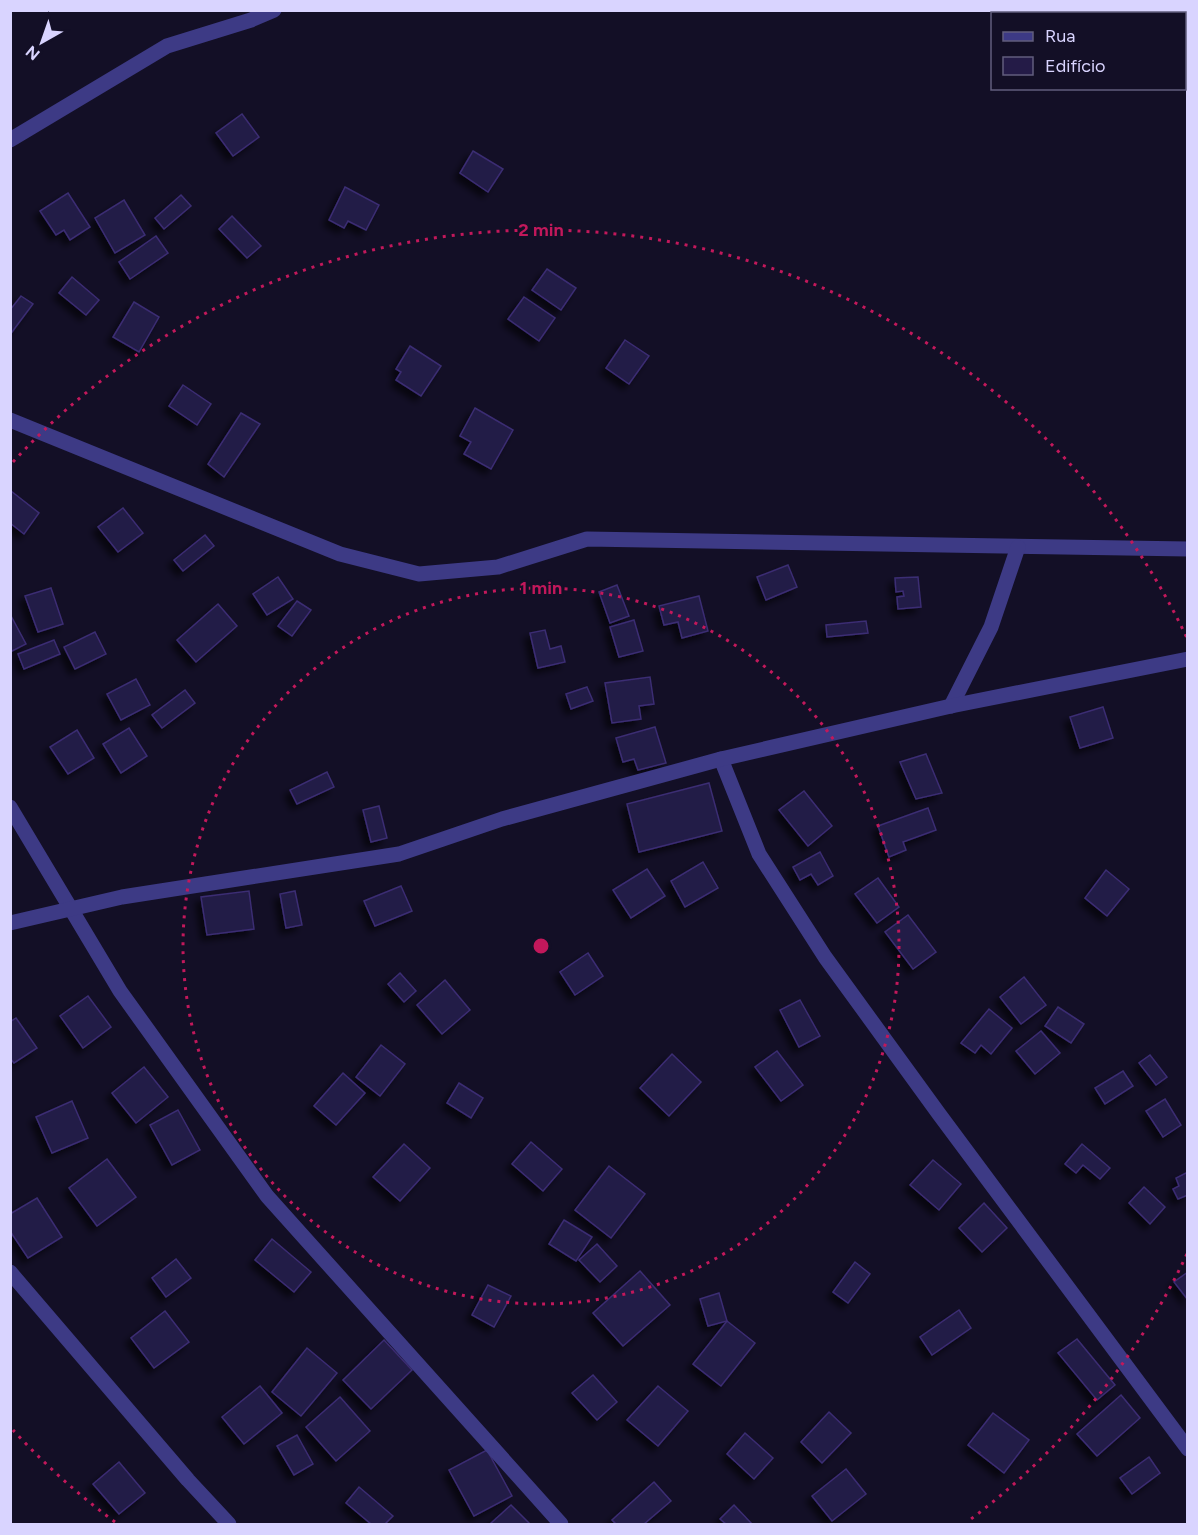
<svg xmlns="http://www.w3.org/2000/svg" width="1198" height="1535" font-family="Figtree,sans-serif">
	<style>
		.building { fill: #241b47; stroke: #3b2d73; stroke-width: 1.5; filter: url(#shadow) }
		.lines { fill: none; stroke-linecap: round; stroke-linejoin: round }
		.minor { stroke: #3d3a85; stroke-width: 15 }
		.ring { fill: none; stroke: #c2185b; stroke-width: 3; stroke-dasharray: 3 6 }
		.centre { fill: #c2185b; stroke: #130f26; stroke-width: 3 }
		.ring-label { font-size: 18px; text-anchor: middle; font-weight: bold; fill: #c2185b; stroke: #130f26; stroke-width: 4.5; stroke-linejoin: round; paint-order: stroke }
	</style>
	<defs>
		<filter id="shadow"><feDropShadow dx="-5.5" dy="5.5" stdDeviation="3" flood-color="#0009"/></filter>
	</defs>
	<rect width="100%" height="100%" fill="#130f26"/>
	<g class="building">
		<path d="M242,114L259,137L233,156L216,133Z"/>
		<path d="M473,151L503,169L488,192L460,173Z"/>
		<path d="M345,187L379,205L366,230L348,221L344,228L329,220Z"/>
		<path d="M68,193L90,227L70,240L64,230L56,235L40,211Z"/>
		<path d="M181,195L191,206L164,229L155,218Z"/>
		<path d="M124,200L145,235L115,253L95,218Z"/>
		<path d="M232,216L261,246L247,258L219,229Z"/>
		<path d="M156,236L168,253L130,279L119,262Z"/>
		<path d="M547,269L576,288L561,310L532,290Z"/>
		<path d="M72,277L99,300L86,315L59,293Z"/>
		<path d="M21,296L33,304L12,332L10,330V310Z"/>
		<path d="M524,297L555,318L539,341L508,319Z"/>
		<path d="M134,302L159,317L139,352L113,337Z"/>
		<path d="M625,340L649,356L629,384L606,368Z"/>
		<path d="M410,346L441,366L421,396L396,380L401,372L396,369Z"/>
		<path d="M183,385L211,404L197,425L169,406Z"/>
		<path d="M475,408L513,430L491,469L464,454L471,442L460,436Z"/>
		<path d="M241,413L260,424L224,477L208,464Z"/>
		<path d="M11,491L39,513L24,534L10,523Z"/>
		<path d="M123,508L143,533L118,552L98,527Z"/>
		<path d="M205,535L214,546L183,571L174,560Z"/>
		<path d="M788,565L797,587L766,600L757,577Z"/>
		<path d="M278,577L293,599L267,615L253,594Z"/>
		<path d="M918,577L921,607L898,609L897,597L904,596L903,591L896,592L895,578Z"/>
		<path d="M617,585L629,616L610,623L599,592Z"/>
		<path d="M51,588L63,624L38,632L25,596Z"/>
		<path d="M699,596L708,631L682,638L678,622L664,625L659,606Z"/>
		<path d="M297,601L311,610L292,636L278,626Z"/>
		<path d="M218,604L237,626L196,662L177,640Z"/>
		<path d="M10,614L26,644L10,652Z"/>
		<path d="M634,620L643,651L619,657L610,627Z"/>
		<path d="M866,621L868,633L827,637L826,625Z"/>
		<path d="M545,630L550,649L561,646L565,662L538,668L530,633Z"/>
		<path d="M95,632L106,654L75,669L64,647Z"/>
		<path d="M54,640L60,654L24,669L18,654Z"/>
		<path d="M650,677L654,704L639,706L641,719L612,723L605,683Z"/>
		<path d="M136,679L150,705L121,720L107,694Z"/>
		<path d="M587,687L593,701L571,709L566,694Z"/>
		<path d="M185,690L195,703L162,728L152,715Z"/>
		<path d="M1103,707L1113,738L1080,748L1070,717Z"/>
		<path d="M655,727L666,763L638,770L634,759L623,762L616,738Z"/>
		<path d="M129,728L147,756L121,773L103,744Z"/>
		<path d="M77,730L94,758L68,774L50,747Z"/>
		<path d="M926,754L942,793L916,799L900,762Z"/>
		<path d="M327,772L334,787L297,804L290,790Z"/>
		<path d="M709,783L722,831L639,852L627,804Z"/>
		<path d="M804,791L832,826L808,846L779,810Z"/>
		<path d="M379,806L387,838L371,842L363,810Z"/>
		<path d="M928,808L936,830L903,842L906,850L889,857L878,826Z"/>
		<path d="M820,852L833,876L818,885L811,874L800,880L793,867Z"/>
		<path d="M703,862L718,888L685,907L671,881Z"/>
		<path d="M647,869L665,896L631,918L613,890Z"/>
		<path d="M1106,870L1129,889L1107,916L1085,898Z"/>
		<path d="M878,878L899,907L877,923L855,894Z"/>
		<path d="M401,886L412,911L375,926L364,901Z"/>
		<path d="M249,891L254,929L207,935L201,897Z"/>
		<path d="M295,891L302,925L286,928L280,894Z"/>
		<path d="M908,915L936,952L913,969L885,932Z"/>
		<path d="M588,953L603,976L575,995L560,972Z"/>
		<path d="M400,973L416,991L404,1002L388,984Z"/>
		<path d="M1024,977L1046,1005L1021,1024L1000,997Z"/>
		<path d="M445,980L470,1010L442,1034L417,1005Z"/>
		<path d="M88,996L111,1027L83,1048L60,1016Z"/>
		<path d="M800,1000L820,1036L799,1047L780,1010Z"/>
		<path d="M1058,1007L1084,1024L1071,1043L1045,1026Z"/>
		<path d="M989,1009L1012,1028L991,1054L981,1045L975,1053L961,1043Z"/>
		<path d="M16,1018L37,1048L14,1063L10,1058V1022Z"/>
		<path d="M1041,1031L1060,1053L1035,1074L1016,1051Z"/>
		<path d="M381,1045L405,1064L380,1096L356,1077Z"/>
		<path d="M777,1051L803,1085L781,1101L755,1067Z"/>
		<path d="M672,1054L701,1082L669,1116L640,1088Z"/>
		<path d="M1150,1055L1167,1077L1156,1085L1139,1063Z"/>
		<path d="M144,1067L168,1097L136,1123L112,1093Z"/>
		<path d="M1123,1071L1133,1086L1105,1104L1095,1088Z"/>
		<path d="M343,1073L365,1093L336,1125L314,1106Z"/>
		<path d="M459,1083L483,1098L471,1118L447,1103Z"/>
		<path d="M1165,1099L1181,1125L1163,1137L1146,1111Z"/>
		<path d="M72,1101L88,1138L52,1153L36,1117Z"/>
		<path d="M178,1110L200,1150L172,1165L150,1125Z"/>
		<path d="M531,1142L562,1169L543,1191L512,1164Z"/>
		<path d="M404,1144L430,1168L400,1201L373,1177Z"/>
		<path d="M1082,1144L1110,1168L1100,1179L1083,1165L1076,1173L1065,1164Z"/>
		<path d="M107,1159L136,1197L97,1226L69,1188Z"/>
		<path d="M933,1160L961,1184L939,1210L910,1185Z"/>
		<path d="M609,1166L645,1194L611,1238L575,1210Z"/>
		<path d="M1188,1172V1195L1178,1199L1173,1189L1179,1186L1176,1178Z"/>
		<path d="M1144,1187L1165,1207L1150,1224L1129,1203Z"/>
		<path d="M37,1198L62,1237L28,1258L10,1231V1214Z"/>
		<path d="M984,1203L1007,1228L982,1252L959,1228Z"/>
		<path d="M564,1220L592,1237L576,1261L549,1244Z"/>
		<path d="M272,1239L311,1272L294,1292L255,1260Z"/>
		<path d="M597,1244L617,1266L600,1282L579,1260Z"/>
		<path d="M176,1259L191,1278L166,1297L152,1278Z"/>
		<path d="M855,1262L870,1274L848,1303L833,1292Z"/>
		<path d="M640,1271L670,1305L623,1346L593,1313Z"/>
		<path d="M1188,1272V1300L1174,1282Z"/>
		<path d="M488,1285L511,1296L494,1327L472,1315Z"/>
		<path d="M719,1293L727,1321L708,1326L700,1299Z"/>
		<path d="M959,1310L971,1328L932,1355L920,1337Z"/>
		<path d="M165,1311L189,1342L154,1368L131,1338Z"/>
		<path d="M727,1321L755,1343L721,1386L693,1364Z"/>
		<path d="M1077,1339L1115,1385L1097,1400L1058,1353Z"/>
		<path d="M384,1340L412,1370L371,1409L343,1380Z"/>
		<path d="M307,1348L337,1373L301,1416L272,1392Z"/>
		<path d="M593,1375L617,1402L597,1420L572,1393Z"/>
		<path d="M260,1386L282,1413L244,1444L222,1417Z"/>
		<path d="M658,1386L688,1411L658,1446L627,1420Z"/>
		<path d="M1121,1395L1140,1418L1097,1456L1077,1434Z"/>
		<path d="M340,1397L370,1431L336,1461L306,1427Z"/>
		<path d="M829,1412L851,1433L822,1463L801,1442Z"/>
		<path d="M993,1413L1029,1440L1004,1473L968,1445Z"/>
		<path d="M745,1433L773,1458L754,1479L727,1454Z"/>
		<path d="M297,1435L313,1464L294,1475L277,1446Z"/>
		<path d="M487,1450L512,1496L474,1516L449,1470Z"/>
		<path d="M1149,1457L1160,1473L1132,1494L1120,1478Z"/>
		<path d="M119,1462L145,1493L119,1514L93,1484Z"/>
		<path d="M846,1469L866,1494L832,1521L812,1496Z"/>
		<path d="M654,1482L671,1501L644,1524H616L612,1520Z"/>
		<path d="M359,1487L393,1516L385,1524H371L346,1503Z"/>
		<path d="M511,1505L530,1524H490Z"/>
		<path d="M734,1505L752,1524H726L720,1519Z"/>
	</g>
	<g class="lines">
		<g class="minor">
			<path d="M10,140L167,46L251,20L274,10"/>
			<path d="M10,420L340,554L419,574L498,567L587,539L1188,549"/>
			<path d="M951,706L991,627L1018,547"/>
			<path d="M721,759L759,854L825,957L939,1114L1188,1449"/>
			<path d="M10,807L120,991L267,1196L561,1524"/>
			<path d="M10,923L122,897L399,854L502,819L721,759L951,706L1188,659"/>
			<path d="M10,1272L188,1480L229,1524"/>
		</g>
	</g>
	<g class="ring">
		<circle cx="541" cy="946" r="358"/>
		<path d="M1187 1254A716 716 0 0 1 967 1522M115 1522A716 716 0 0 1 13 1430M13 462A716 716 0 0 1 1187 638"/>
	</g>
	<circle cx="541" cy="946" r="9" class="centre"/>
	<g class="ring-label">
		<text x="541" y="236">2 min</text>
		<text x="541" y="594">1 min</text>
	</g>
	<rect width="1198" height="1535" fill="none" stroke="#d9d4ff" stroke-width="24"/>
	<rect x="991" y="12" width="195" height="78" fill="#130f26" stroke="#625e7d" stroke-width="1.5"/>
	<rect x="1003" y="32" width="30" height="9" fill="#3d3a85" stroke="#625e7d" stroke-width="1.5"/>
	<text x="1045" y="42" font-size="18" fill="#d9d4ff">Rua</text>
	<rect x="1003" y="57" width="30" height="18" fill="#241b47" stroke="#625e7d" stroke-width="1.5"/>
	<text x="1045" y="72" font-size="18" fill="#d9d4ff">Edifício</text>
	<g transform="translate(42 42) rotate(220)" stroke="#130f26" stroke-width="4.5" paint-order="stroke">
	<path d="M0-4.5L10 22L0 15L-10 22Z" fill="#d9d4ff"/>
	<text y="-9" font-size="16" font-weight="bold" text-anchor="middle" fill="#d9d4ff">N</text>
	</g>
</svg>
